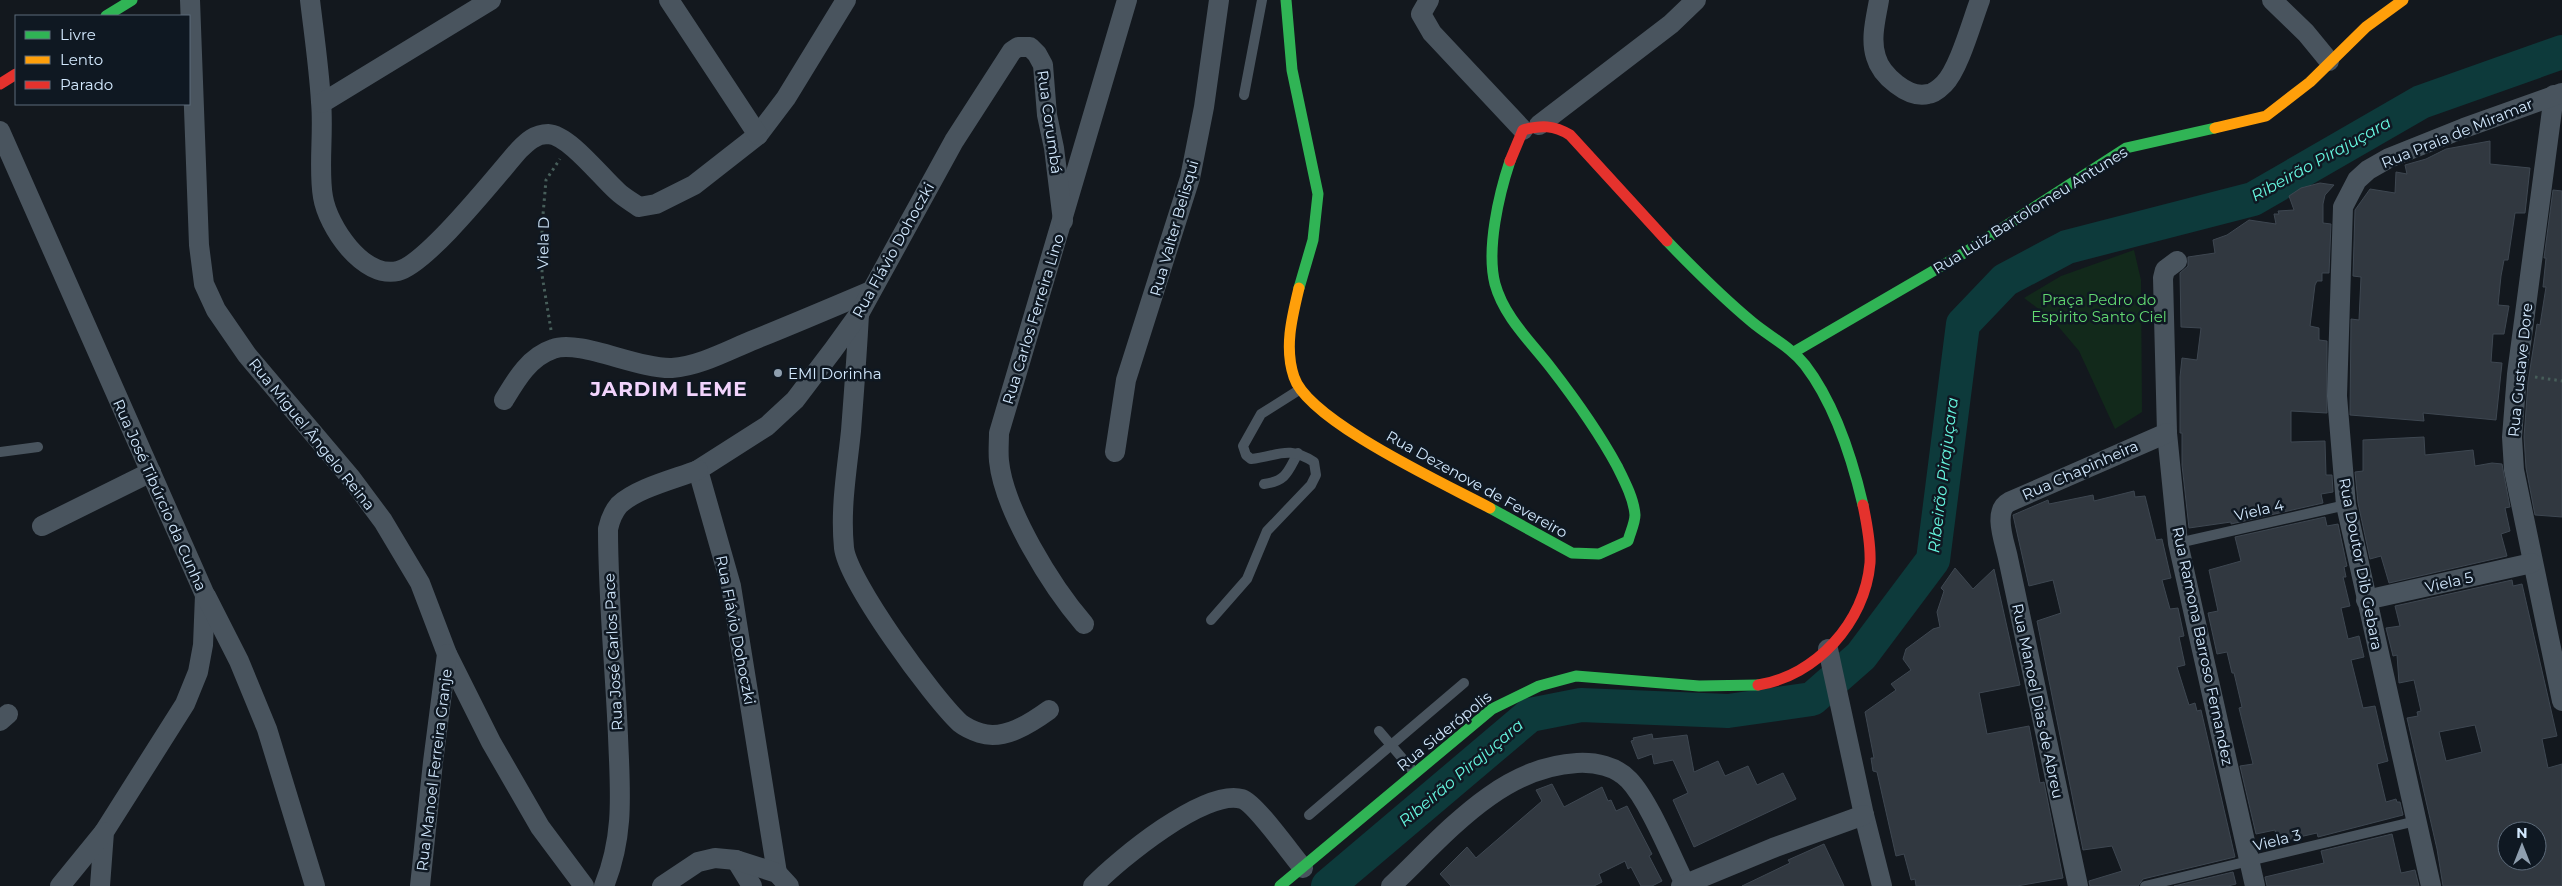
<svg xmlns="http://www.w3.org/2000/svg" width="2562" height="886" font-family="Montserrat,sans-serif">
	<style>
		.green { fill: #12291b }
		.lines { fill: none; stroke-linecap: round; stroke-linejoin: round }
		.river { stroke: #0d3a3b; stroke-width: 34 }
		.building { fill: #313840; stroke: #3e4751; fill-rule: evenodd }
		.path { stroke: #475e5a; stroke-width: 3; stroke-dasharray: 2.5 4; stroke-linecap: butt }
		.lane { stroke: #49545e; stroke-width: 10 }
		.street { stroke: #49545e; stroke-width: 20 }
		.fast { stroke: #30b455; stroke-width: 11 }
		.slow { stroke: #ff9f0a; stroke-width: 11 }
		.jam { stroke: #e5322d; stroke-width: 11 }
		.poi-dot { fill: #8f9faf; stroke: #0f1822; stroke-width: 2 }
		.labels { text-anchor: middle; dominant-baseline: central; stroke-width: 5; stroke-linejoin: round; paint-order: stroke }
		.street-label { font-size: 15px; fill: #d2e8fd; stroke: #0f1822 }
		.park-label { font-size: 15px; fill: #62d971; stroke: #0f1822 }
		.poi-label { font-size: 15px; fill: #d2e8fd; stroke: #0f1822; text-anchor: start }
		.water-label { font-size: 16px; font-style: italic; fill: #66f7e0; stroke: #0f1822 }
		.district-label { font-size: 20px; font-weight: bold; letter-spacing: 1px; fill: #f2d4fd; stroke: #0f1822 }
	</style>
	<rect width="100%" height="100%" fill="#13181e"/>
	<path class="green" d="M2134,250L2141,280L2142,412L2115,429L2079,351L2052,319L2024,298L2061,276Z"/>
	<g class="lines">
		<path class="river" d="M1328,886L1530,715L1581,705L1728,711L1812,699L1861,656L1933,560L1963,324L2005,280L2067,247L2253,199L2421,102L2562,52"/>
	</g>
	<g class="building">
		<path d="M2490,141V164L2530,168L2525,213H2515L2508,260H2504L2501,276L2498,305L2509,306L2504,334H2493L2491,362L2502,363L2496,420L2423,413L2424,421L2350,415L2351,319L2359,320L2361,277L2353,276L2355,210L2370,189L2395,193L2396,172L2407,174L2405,165L2426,159L2446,149Z"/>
		<path d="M2320,183L2334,185L2325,195L2323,204V223L2331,224L2329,273H2322V281H2317L2315,285L2310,326L2319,328V340L2327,341V413L2291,411V442L2325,441L2326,475H2332L2333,492L2321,494L2323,503L2231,524V522L2189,528L2182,465V433H2180V377L2182,358L2197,360L2201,328L2181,327L2180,273L2188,266V257L2215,253L2213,240L2227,235L2249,220L2276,224L2274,214H2279L2278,211L2294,210L2289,196L2301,188Z"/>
		<path d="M2553,190L2562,191V517L2535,515L2526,468L2524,437L2528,382L2537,324L2540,325L2546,287H2543L2546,258H2544Z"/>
		<path d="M2424,437L2425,455L2473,450L2475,466L2492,463L2502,464L2510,507L2505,508L2510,531L2501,534L2507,556L2389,583L2381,556L2370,559L2358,503L2355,472L2363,471V440Z"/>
		<path d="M2134,491L2135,497L2145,496L2156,540L2162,539L2171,578L2162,580L2170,609L2178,608L2184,636L2179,637L2185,665L2177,667L2189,705L2195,703L2197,711L2201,710L2235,857L2143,879L2138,886H2090L2089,881L2122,871L2112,846L2083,850L2037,621L2061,613L2053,580L2029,586L2013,515L2048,500L2049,504L2093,495L2094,501Z"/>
		<path d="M2325,517L2327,526L2338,524L2347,566L2344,567L2346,577H2343L2350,606L2341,608L2348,639L2359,636L2364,657L2351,660L2363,708L2375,706L2385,749L2388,761L2377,764L2386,802L2396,799L2397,802H2400L2403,815L2318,837L2317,833L2277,842L2275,830L2256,834L2240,766L2253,764L2239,708L2242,707L2234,673H2232L2227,652L2217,654L2208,613L2218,611L2209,570L2241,561L2235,537Z"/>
		<path d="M1955,568L1973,589L1994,569L2020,685L1979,693L1987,734L2029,726L2040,783L2044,782L2063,878L2017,886H1916L1915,879L1911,880L1904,854L1896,856L1877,772L1873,771L1871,758H1874L1865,712L1896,690L1891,684L1911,670L1903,659L1906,649L1933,629L1940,627L1937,612L1944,591L1941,588Z"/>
		<path d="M2512,580L2513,586L2522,584L2557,736L2542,739L2548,768L2562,764V886H2443L2437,849L2407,718L2418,716L2417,712L2421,711L2414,680L2399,683L2397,655L2393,656L2386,628L2400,626L2395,606ZM2475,725L2482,752L2446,761L2439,732ZM2537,828V861H2507V831Z"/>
		<path d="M1652,734L1653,739L1687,735L1694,772L1718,761L1725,776L1748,766L1757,785L1783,773L1796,799L1694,847L1673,800L1688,793L1673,760L1654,764L1652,754L1638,759L1631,741L1634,740L1633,738Z"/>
		<path d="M1552,784L1564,807L1602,787L1608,801L1611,800L1616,811L1627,806L1652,854L1649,856L1662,881L1652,886H1641L1631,867L1628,869L1625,861L1599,874L1602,882L1594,886H1451L1440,874L1467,847L1476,858L1542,801L1536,790Z"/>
		<path d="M2392,834L2401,873L2415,870L2419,886H2267L2265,877L2324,863L2321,851Z"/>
		<path d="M1824,844L1844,886H1742L1790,863L1788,860Z"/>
		<path d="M2233,872L2236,884L2228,886H2174Z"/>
	</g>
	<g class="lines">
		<g class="path">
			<path d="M551,330L542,275V226L546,180L560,159"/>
			<path d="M2535,377L2562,381"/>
		</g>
		<g class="lane">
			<path d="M1244,95L1262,0"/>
			<path d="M0,452L38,447"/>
			<path d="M1264,484C1287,481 1288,471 1298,453"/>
			<path d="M2178,543L2346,505"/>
			<path d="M1211,620L1247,579L1267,531L1311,485L1316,475L1314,462C1287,445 1279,456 1251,459L1246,455L1243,446L1261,414L1299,390"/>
			<path d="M1379,731L1414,772"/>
			<path d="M1309,815L1464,683"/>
			<path d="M2145,886L2416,821"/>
		</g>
		<g class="street">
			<path d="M190,0L199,245L204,284L216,310L247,355L351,478L383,521L420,583L447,654L491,742L540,827L584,886"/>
			<path d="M310,0C314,34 319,68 321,102C324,132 318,169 323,197C328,227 363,279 398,271C427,264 497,175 519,150C527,142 535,134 548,134C569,135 601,177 617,191C623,197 632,202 639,207L656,204L694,185L758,135L786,98L846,0"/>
			<path d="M669,0L758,135"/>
			<path d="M1429,0L1421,14L1432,33L1523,130"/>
			<path d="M1879,0C1876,18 1870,39 1876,57C1881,75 1908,99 1928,94C1933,94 1941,87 1944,84C1959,69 1972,21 1980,0"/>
			<path d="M2272,0L2306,33L2329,61"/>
			<path d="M2554,95L2517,374L2512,437L2514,470L2562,701"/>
			<path d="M322,103L491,0"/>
			<path d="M1539,125L1671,24L1696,0"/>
			<path d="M0,131L205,595L203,645L198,672L185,704L104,832L100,886"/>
			<path d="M2177,261L2165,270L2163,278L2167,433L2178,543L2255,886"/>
			<path d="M859,314C857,353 854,392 851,431C847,470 840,508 844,548C848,582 933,698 960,723C965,727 974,731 980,733C1004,741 1031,723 1049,710"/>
			<path d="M504,400C516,380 529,357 553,349C579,339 637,369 672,368C699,366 727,351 751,341C791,325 831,308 871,291"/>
			<path d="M1115,452L1126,380L1190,178L1204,107L1219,0"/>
			<path d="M42,526L151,472"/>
			<path d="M206,596L239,661L267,729L315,886"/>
			<path d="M2366,600L2532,563"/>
			<path d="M1084,624C1052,587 1004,510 999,461C998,452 999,442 999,433L1127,0"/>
			<path d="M1828,649L1864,815L1882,886"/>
			<path d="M0,721L8,714"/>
			<path d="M736,860L752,886"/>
			<path d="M777,873L731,586L698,470L767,426L795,400L833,350L859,314L954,141L1012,51L1018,47H1030L1037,54L1043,65L1047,115L1054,148L1063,221"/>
			<path d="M60,886L104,832"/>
			<path d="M420,886L433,762L447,654"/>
			<path d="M604,886C625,834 620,790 618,736C615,667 608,598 608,529C610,520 613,512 619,505C637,488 675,479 698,470"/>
			<path d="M662,886L698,862L715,858L736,860L777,873L789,886"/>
			<path d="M1093,886C1118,860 1205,788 1242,799C1255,803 1291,854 1303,868"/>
			<path d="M1391,886C1444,836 1499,767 1577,763C1595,762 1616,766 1629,780C1649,801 1671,856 1685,884"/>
			<path d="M1681,886L1773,848L1864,815"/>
			<path d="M2078,886L2008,558C2005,543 1992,511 2009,502L2167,433"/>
			<path d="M2431,886L2346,505L2337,396L2343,207L2357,180L2368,170L2389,158L2464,128L2562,93"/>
		</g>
		<g class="fast">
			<path d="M1286,0L1292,70L1318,194L1313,240L1299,288"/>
			<path d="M106,16L132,0"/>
			<path d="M1667,241C1694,269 1722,297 1752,322C1770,337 1791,347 1805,365C1835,404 1852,458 1863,505"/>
			<path d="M1794,352L1964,253L2126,148L2215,128"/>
			<path d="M1490,508L1572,553L1599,554L1628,541C1630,533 1635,523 1635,515C1634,499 1624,480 1617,466C1598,431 1575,399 1551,368C1531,342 1504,317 1495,284C1486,249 1499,194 1510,161"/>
			<path d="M1280,886L1492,709L1539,686L1576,676L1699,686L1758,685"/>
		</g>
		<g class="slow">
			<path d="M2215,128L2266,116L2310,82L2366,27L2403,0"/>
			<path d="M1299,288C1292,317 1284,348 1294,377C1308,421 1447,485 1490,508"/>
		</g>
		<g class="jam">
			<path d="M0,84L16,74"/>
			<path d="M1510,161L1523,130C1541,125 1554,125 1570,135L1667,241"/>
			<path d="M1758,685C1816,676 1865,622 1870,563C1871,544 1867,524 1863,505"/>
		</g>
	</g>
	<circle class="poi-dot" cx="778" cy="373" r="5"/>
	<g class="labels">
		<g class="street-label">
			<text transform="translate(1050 122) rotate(82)">Rua Corumbá</text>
			<text transform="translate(2457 133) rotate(-22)">Rua Praia de Miramar</text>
			<text transform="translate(2030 210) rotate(-32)">Rua Luiz Bartolomeu Antunes</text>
			<text transform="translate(1174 228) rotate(-74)">Rua Valter Belisqui</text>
			<text transform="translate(543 243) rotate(-89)">Viela D</text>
			<text transform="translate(893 250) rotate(-61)">Rua Flávio Dohoczki</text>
			<text transform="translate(1033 319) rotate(-73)">Rua Carlos Ferreira Lino</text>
			<text transform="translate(2520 370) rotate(-84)">Rua Gustave Dore</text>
			<text transform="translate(312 434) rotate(51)">Rua Miguel Ângelo Reina</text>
			<text transform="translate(2080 470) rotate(-24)">Rua Chapinheira</text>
			<text transform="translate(1477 484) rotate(29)">Rua Dezenove de Fevereiro</text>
			<text transform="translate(160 495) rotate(66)">Rua José Tibúrcio da Cunha</text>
			<text transform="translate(2259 510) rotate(-13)">Viela 4</text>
			<text transform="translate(2361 564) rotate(79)">Rua Doutor Dib Gebara</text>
			<text transform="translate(2449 582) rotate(-13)">Viela 5</text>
			<text transform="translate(736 630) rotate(79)">Rua Flávio Dohoczki</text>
			<text transform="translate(2203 646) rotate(78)">Rua Ramona Barroso Fernandez</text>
			<text transform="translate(613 652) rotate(-93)">Rua José Carlos Pace</text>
			<text transform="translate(2038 701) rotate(78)">Rua Manoel Dias de Abreu</text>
			<text transform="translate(1444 731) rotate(-39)">Rua Siderópolis</text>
			<text transform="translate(434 770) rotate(-83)">Rua Manoel Ferreira Granje</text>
			<text transform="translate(2277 840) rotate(-14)">Viela 3</text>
		</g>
		<g class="park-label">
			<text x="2099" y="299">Praça Pedro do<tspan x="2099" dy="17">Espirito Santo Ciel</tspan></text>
		</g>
		<g class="poi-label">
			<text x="788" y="373">EMI Dorinha</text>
		</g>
		<g class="water-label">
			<text transform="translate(2321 159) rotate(-29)">Ribeirão Pirajuçara</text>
			<text transform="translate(1943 475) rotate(-83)">Ribeirão Pirajuçara</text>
			<text transform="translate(1461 773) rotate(-40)">Ribeirão Pirajuçara</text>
		</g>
		<g class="district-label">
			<text x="669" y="389">JARDIM LEME</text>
		</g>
	</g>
	<rect x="15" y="15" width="175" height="90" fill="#0f1822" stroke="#5d6b7a"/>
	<rect x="25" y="31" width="25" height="8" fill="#30b455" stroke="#5d6b7a"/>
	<text x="60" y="40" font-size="15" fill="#d2e8fd">Livre</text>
	<rect x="25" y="56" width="25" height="8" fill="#ff9f0a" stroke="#5d6b7a"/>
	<text x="60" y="65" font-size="15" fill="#d2e8fd">Lento</text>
	<rect x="25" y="81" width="25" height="8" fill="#e5322d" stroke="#5d6b7a"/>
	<text x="60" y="90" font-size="15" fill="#d2e8fd">Parado</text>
	<g transform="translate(2522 846)"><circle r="24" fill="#0f1822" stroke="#5d6b7a"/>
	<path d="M0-4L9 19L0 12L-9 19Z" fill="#8f9faf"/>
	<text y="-8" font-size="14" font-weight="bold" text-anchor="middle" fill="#d2e8fd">N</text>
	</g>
</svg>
